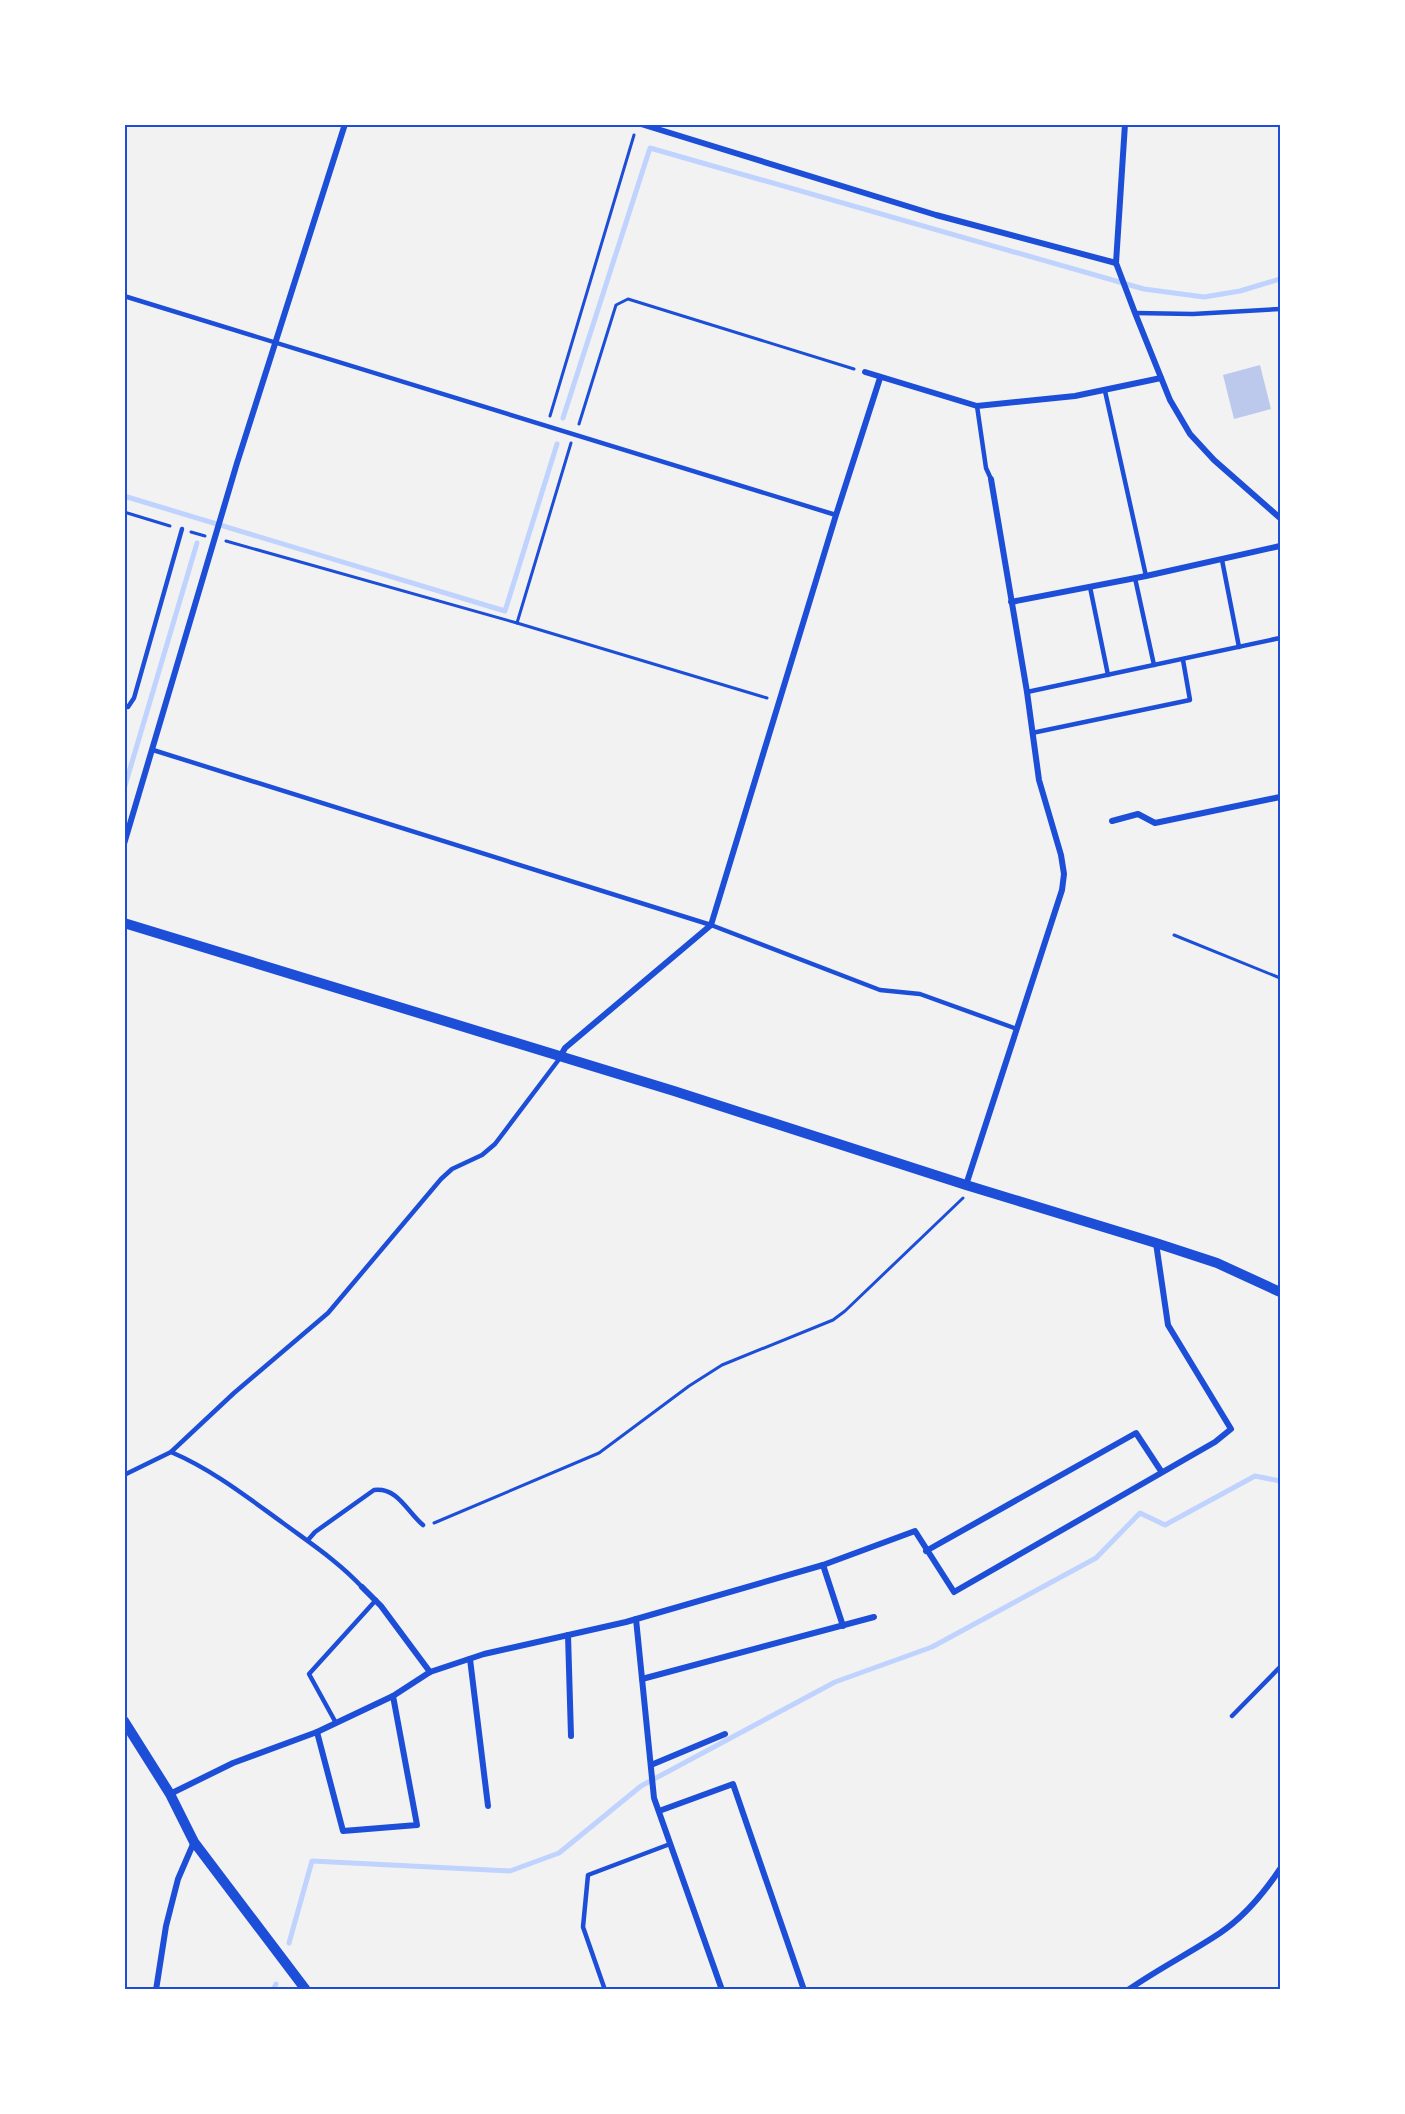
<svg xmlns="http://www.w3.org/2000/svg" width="1405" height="2114" font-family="Lora,serif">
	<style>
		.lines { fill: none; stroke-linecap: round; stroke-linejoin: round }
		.stream { stroke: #bfd3fe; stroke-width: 5 }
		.building { fill: #bdc9ec }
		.path { stroke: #1d4ed8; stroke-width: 3 }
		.service { stroke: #1d4ed8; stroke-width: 4.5 }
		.minor { stroke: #1d4ed8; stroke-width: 6 }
		.tertiary { stroke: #1d4ed8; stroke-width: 10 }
		.neatline { fill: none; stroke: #1d4ed8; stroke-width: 2 }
	</style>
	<rect width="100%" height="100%" fill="#f2f2f2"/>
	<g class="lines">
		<g class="stream">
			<path d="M563,418L650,148L1144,289L1204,297L1240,291L1280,279"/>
			<path d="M124,496L505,611L557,444"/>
			<path d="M124,789L197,543"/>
			<path d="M289,1943L312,1861L510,1871L559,1853L641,1786L835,1682L932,1647L1096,1558L1140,1513L1165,1525L1255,1476L1280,1481"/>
			<path d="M273,1990L276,1984"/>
		</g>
	</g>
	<path class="building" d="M1260,365L1271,409L1234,419L1223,375Z"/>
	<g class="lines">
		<g class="path">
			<path d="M550,416L634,135"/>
			<path d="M579,424L616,305L628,299L854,369"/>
			<path d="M124,512L170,526"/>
			<path d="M191,532L205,536"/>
			<path d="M226,541L517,623L767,698"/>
			<path d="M517,623L571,443"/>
			<path d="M1174,935L1280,978"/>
			<path d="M434,1523L599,1453L689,1386L722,1365L833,1320L845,1311L963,1198"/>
		</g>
		<g class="service">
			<path d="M124,296L836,515"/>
			<path d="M1135,313L1193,314L1280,309"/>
			<path d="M1105,391L1146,576"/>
			<path d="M977,406L986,468L991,479"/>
			<path d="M1222,560L1239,647"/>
			<path d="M1135,578L1154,665"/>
			<path d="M1090,587L1108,675"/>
			<path d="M1027,692L1280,638"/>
			<path d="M124,706L128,707L134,698L182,529"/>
			<path d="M1032,733L1190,700L1183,660"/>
			<path d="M153,750L711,925L880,990L920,994L1017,1029"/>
			<path d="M171,1452C213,1470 247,1497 283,1523C310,1543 339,1562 362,1587"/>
			<path d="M124,1475L171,1452L234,1393L328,1313L441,1179L452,1169L482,1155L495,1144L560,1058"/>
			<path d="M308,1540L315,1532L374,1490C398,1487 407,1512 423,1525"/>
			<path d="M1232,1716L1280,1667"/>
			<path d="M336,1723L309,1674L376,1600"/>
			<path d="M605,1990L583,1927L588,1875L670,1844"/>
		</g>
		<g class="minor">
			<path d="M641,124L936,215L1116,263"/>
			<path d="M1125,124L1116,263L1135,313L1170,400L1190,434L1214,460L1280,518"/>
			<path d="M865,372L977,406L1075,396L1161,378"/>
			<path d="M1011,602L1146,576L1280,546"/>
			<path d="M1112,821L1138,814L1155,823L1280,797"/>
			<path d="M124,844L237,463L345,124"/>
			<path d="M560,1057L565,1048L711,925L836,515L880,378"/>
			<path d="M966,1185L1062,890L1064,874L1061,855L1039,780L1027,692L991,479"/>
			<path d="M926,1551L1136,1433L1161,1471"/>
			<path d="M823,1565L843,1626"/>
			<path d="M362,1587L381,1606L430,1672"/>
			<path d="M636,1619L654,1798L722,1990"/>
			<path d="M568,1635L571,1736"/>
			<path d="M470,1659L488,1806"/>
			<path d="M642,1679L874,1617"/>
			<path d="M317,1732L343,1831L417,1825L393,1696"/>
			<path d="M651,1765L725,1734"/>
			<path d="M170,1794L233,1763L317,1732L393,1696L430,1672L484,1654L626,1622L823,1565L915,1531L954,1592L1215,1442L1231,1429L1168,1325L1156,1243"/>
			<path d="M659,1811L733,1784L804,1990"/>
			<path d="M156,1990L166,1926L178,1879L194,1842"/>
			<path d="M1128,1990C1158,1969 1190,1953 1220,1933C1244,1917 1264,1893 1280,1869"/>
		</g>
		<g class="tertiary">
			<path d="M124,923L674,1091L966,1185L1156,1243L1217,1263L1280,1292"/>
			<path d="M124,1721L170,1794L194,1842L306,1990"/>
		</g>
	</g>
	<rect width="1405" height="2114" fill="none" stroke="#ffffff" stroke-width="252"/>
	<rect x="126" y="126" width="1153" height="1862" class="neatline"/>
</svg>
